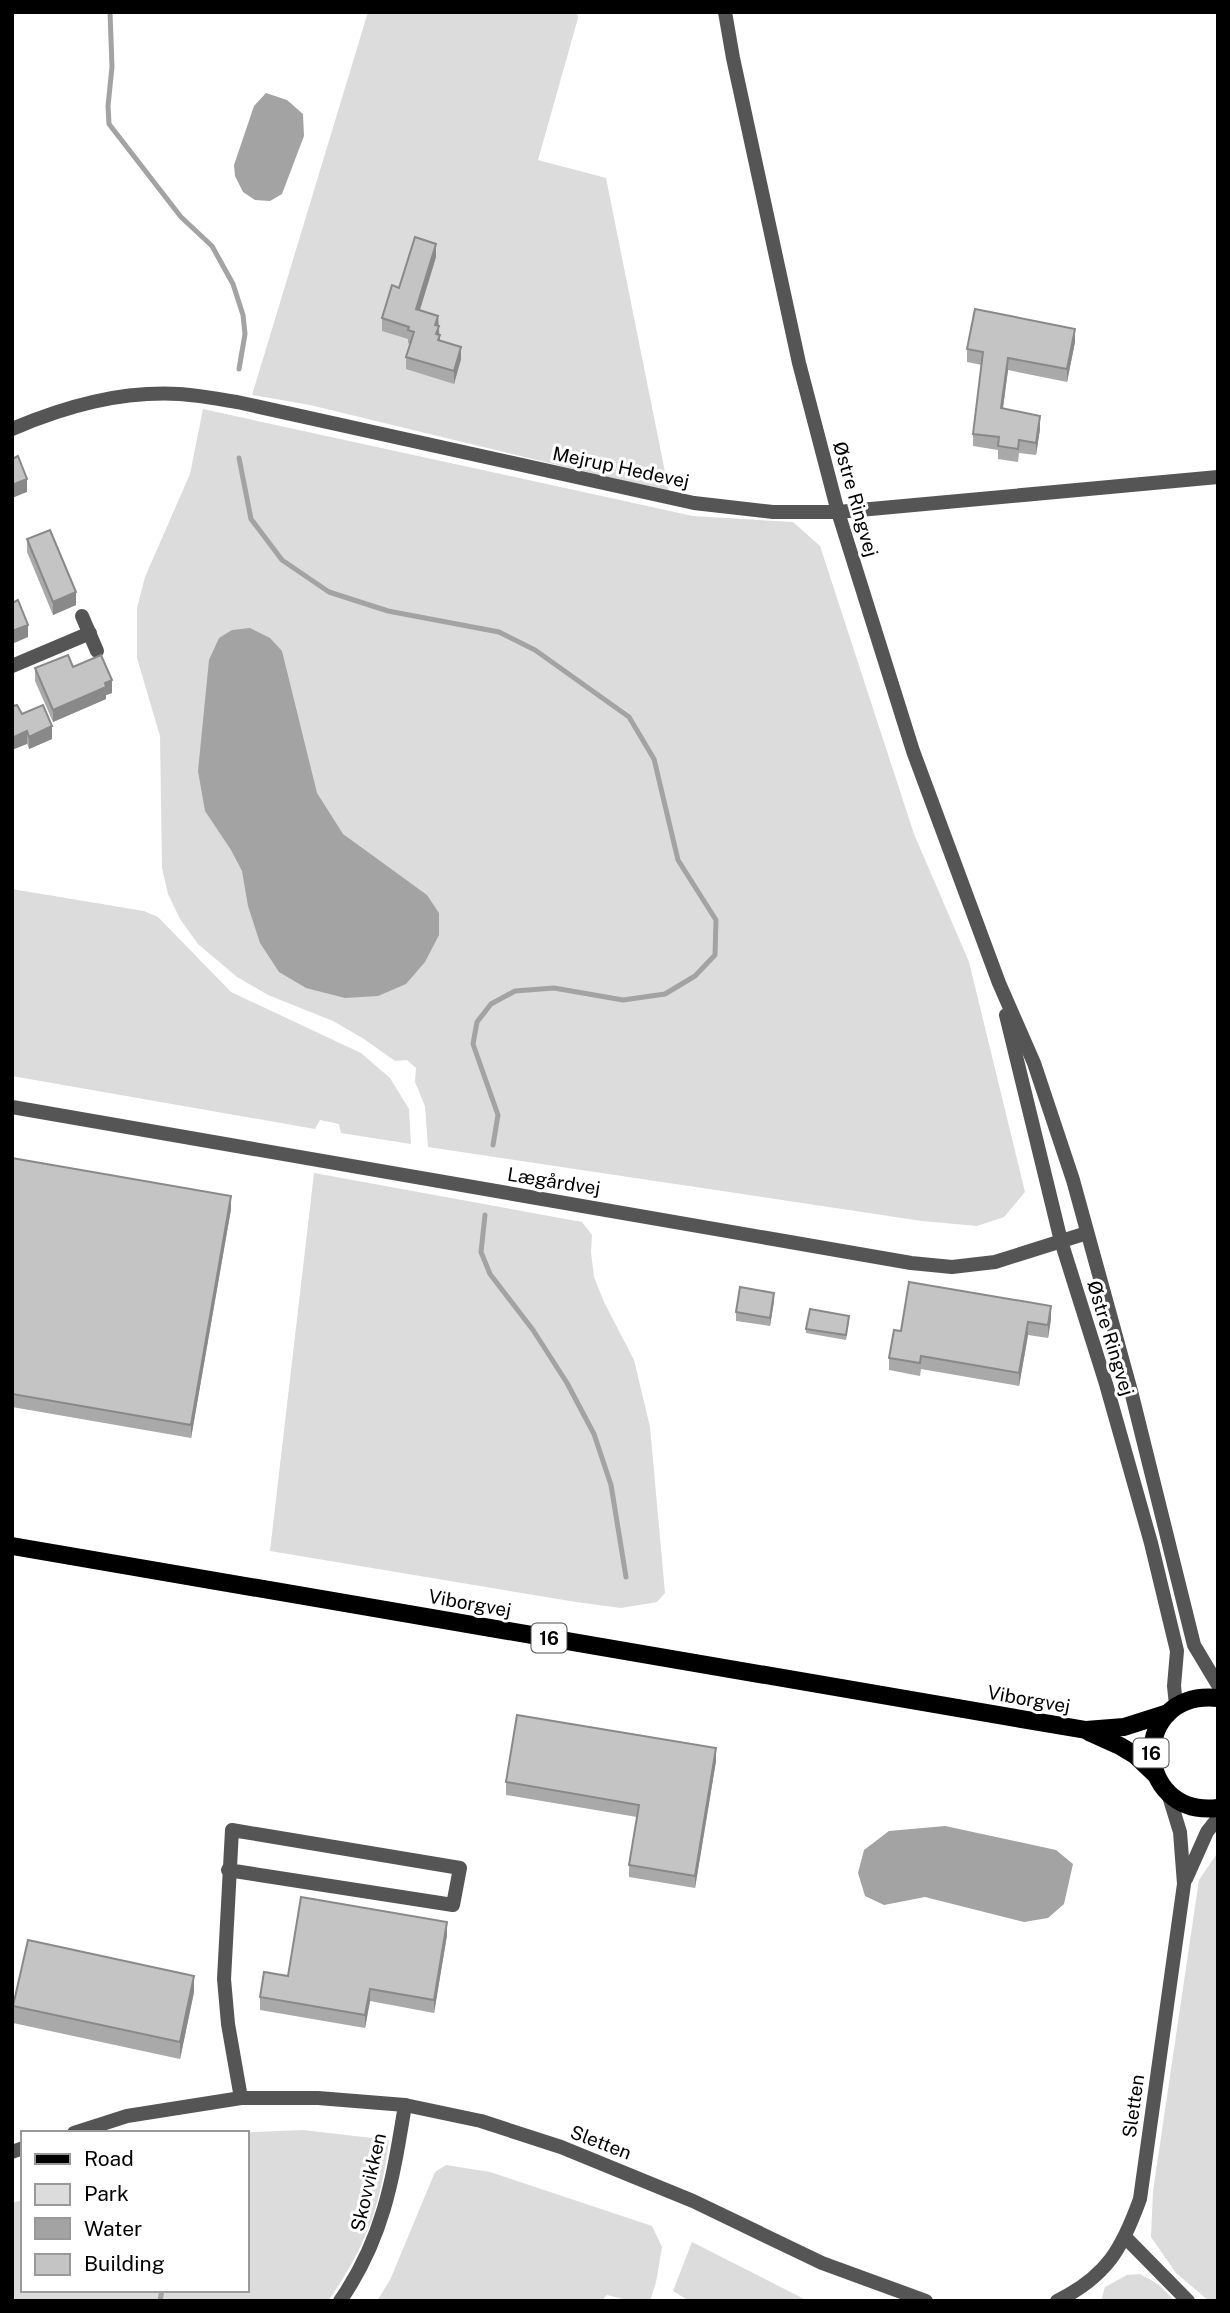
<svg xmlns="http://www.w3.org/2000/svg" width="1230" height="2313" font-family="'Public Sans',sans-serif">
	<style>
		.green { fill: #dcdcdc }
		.water { fill: #a3a3a3 }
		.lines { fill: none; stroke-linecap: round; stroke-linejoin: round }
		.stream { stroke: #a3a3a3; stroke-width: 5 }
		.minor { stroke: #555; stroke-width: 14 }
		.tertiary { stroke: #555; stroke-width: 14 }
		.primary { stroke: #000; stroke-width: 18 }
		.wall { fill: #a9a9a9 }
		.shaded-wall { fill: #898989 }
		.building { fill: #c4c4c4; stroke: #898989; stroke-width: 2 }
		.labels { text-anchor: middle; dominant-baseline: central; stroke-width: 6; stroke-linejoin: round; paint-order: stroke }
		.shield { fill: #fff; stroke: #4c4c4c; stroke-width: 2 }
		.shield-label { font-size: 18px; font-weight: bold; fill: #000 }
		.street-label { font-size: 19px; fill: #000; stroke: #fff }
	</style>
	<rect width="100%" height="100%" fill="#fff"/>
	<g class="green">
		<path d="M368,12H577L578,18L538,160L606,178L669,492L310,405L252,395Z"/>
		<path d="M203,409L693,516L793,522L820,546L914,834L969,962L1025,1192L1004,1217L977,1226L922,1221L428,1147L425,1106L415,1082L416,1068L407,1060L395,1061L364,1039L333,1021L268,995L237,977L198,944L180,919L168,894L162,868L160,736L137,658V608L145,577L190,474Z"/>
		<path d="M12,889L144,911L158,917L231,992L361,1053L390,1078L409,1109L411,1144L341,1133L339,1124L320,1120L315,1129L12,1076Z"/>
		<path d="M314,1173L582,1222L592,1235L591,1252L594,1277L604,1302L634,1360L650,1427L665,1593L657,1602L621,1608L576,1602L270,1551Z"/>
		<path d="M1218,1852V2301H1209L1176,2273L1151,2237L1153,2191L1199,1880Z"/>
		<path d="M303,2130L389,2140C381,2205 366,2247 328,2301H12V2203L23,2200V2290H247V2133H230Z"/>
		<path d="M446,2165L490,2172L652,2226L662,2247L656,2282L650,2301H631L607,2295L601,2301H377L390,2280L435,2172Z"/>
		<path d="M692,2242L808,2301H689L673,2291Z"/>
		<path d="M1140,2274L1158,2284L1175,2301H1101L1105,2287L1127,2275Z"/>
	</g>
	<g class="water">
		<path d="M266,93L287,100L303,114L304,136L282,194L270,201L255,200L243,192L235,176L234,165L254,106Z"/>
		<path d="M250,628L270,638L282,651L317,793L343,834L427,895L439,913V935L425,962L406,984L378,996L345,998L306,988L279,972L260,943L248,906L242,871L231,850L205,811L198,771L209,660L219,638L232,630Z"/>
		<path d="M945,1826L1056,1850L1073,1864L1064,1904L1048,1918L1024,1922L925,1897L884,1905L865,1896L858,1873L864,1850L889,1831Z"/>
	</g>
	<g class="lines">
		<g class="stream">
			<path d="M110,12L112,67L108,106L109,124L181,217L212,246L233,284L243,315L245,334L239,369"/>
			<path d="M239,458L251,519L282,560L329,592L388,611L499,632L535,650L629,717L654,759L678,860L716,920L715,955L695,976L665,994L623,1000L554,988L515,991L491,1004L477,1022L473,1044L498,1115L493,1145"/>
			<path d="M485,1215L481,1252L490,1274L533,1330L567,1383L594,1434L611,1485L626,1577"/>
			<path d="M160,2301L162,2290"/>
		</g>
		<g class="minor">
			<path d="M12,429C66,406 120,391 179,394C198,395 218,399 237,402L694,503L773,512H838L1218,477"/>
			<path d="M82,616L97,651"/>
			<path d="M12,666L90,633"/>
			<path d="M228,1870L453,1905L460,1868L232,1830L224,1979L228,2024L241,2098"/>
			<path d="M340,2301C384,2238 393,2178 405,2105"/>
		</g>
		<g class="tertiary">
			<path d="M725,12L733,58L799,363L838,512L913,751L999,983L1034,1063L1073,1180L1131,1391L1194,1645L1218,1685"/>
			<path d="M1006,1015L1061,1241L1106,1384L1151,1543L1177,1651L1174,1686L1176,1705"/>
			<path d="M12,1107L911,1263L952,1267L995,1262L1087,1233"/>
			<path d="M1186,1879L1207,1832L1218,1818"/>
			<path d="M74,2133L127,2116L241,2098H318L405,2105L481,2121L561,2147L693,2201L822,2263L926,2301"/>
			<path d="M12,2152L23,2148"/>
			<path d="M1126,2238L1188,2301"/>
			<path d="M1057,2301C1107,2276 1122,2249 1140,2199L1184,1884L1180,1832L1168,1793"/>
		</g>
		<g class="primary">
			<path d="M12,1546L1086,1730L1124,1727L1168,1713"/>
			<path d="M1218,1698C1129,1689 1132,1818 1218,1808"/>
			<path d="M1089,1732L1120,1746L1135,1755L1156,1775"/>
		</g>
	</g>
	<g class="wall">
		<path d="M436,257L420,310L438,316L440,340L461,359L454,384L406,369V357L410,344L408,343V339L382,331V318L399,288Z"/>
		<path d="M1075,342L1067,382L1008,370L1003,409L1040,429L1036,455L1019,453L1018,462L998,459V450L973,446V434L982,365L967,362V349Z"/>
		<path d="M27,539L76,605L53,615L27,552Z"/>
		<path d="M73,667L112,693L106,695V699L53,722L35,681V668Z"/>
		<path d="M14,706L22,714L52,739L29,749Z"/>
		<path d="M12,1158L231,1209L191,1438L12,1407Z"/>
		<path d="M774,1301L770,1326L736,1321V1312Z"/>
		<path d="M1051,1319L1048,1338L1028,1335L1019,1386L921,1369L920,1376L889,1370V1358L901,1331Z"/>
		<path d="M849,1320L846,1340L806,1333V1329Z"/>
		<path d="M716,1761L695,1888L629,1877V1865L637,1817L506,1795V1782Z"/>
		<path d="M447,1935L434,2013L370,2001L365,2028L260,2010V1997L288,1976Z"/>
		<path d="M194,1992L180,2059L13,2023V2006Z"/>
	</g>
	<g class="shaded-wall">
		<path d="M436,244V257L416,322V309Z"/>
		<path d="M438,316L439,339L440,335V348L436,347L435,325Z"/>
		<path d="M1075,329V342L1067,382V369Z"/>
		<path d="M461,347V359L454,384V371Z"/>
		<path d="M1008,358V370L1001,421V408Z"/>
		<path d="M1040,416V429L1036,455V443Z"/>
		<path d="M27,479V492L12,498V485Z"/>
		<path d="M76,592V605L53,615V602Z"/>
		<path d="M28,625V637L12,644V631Z"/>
		<path d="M112,680V693L106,695V699L53,722V710Z"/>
		<path d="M52,726V739L29,749V737Z"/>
		<path d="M27,731V744L12,750V738Z"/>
		<path d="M231,1196V1209L191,1438V1425Z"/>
		<path d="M774,1293V1301L770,1326V1318Z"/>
		<path d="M1051,1306V1319L1048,1338V1325Z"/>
		<path d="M1028,1322V1335L1019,1386V1373Z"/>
		<path d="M716,1748V1761L695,1888V1876Z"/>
		<path d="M447,1922V1935L434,2013V2000Z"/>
		<path d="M194,1976V1992L180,2059V2042Z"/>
		<path d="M370,1989V2001L365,2028V2015Z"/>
	</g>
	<g class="building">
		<path d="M415,237L436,244L416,309L438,316L435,325L439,326L436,334L440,335L438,340L461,347L454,371L406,357L414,332L408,330L409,327L382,318L392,285L399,288Z"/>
		<path d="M975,309L1075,329L1067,369L1008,358L1001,408L1040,416L1036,443L1019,440L1018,449L998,446L999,437L973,434L983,352L967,349Z"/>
		<path d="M18,456L27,479L12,485V459Z"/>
		<path d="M50,530L76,592L53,602L27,539Z"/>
		<path d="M18,600L28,625L12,631V603Z"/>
		<path d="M68,655L73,667L101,655L112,680L105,683L106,687L53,710L35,668Z"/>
		<path d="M12,702L14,706L17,705L22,714L43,705L52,726L29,737L27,731L12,738Z"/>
		<path d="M12,1158L231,1196L191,1425L12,1394Z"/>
		<path d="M909,1282L1051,1306L1048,1325L1028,1322L1019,1373L921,1356L920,1363L889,1358L894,1330L901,1331Z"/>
		<path d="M740,1287L774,1293L770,1318L736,1312Z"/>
		<path d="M810,1309L849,1316L846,1335L806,1329Z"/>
		<path d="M517,1715L716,1748L695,1876L629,1865L639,1805L506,1782Z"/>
		<path d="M301,1897L447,1922L434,2000L370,1989L365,2015L260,1997L264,1972L288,1976Z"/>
		<path d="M28,1940L194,1976L180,2042L13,2006Z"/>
	</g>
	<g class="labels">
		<g class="shield">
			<rect x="531.5" y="1623.5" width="35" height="29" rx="5"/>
			<rect x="1133.5" y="1738.5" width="35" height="29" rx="5"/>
		</g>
		<g class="shield-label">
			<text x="549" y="1638">16</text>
			<text x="1151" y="1753">16</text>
		</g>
		<g class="street-label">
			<text transform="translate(621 467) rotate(12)">Mejrup Hedevej</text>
			<text transform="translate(856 499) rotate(74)">Østre Ringvej</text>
			<text transform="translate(554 1181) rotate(9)">Lægårdvej</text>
			<text transform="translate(1111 1338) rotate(73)">Østre Ringvej</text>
			<text transform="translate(470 1603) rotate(10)">Viborgvej</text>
			<text transform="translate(1029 1699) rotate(10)">Viborgvej</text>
			<text transform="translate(1133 2106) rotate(-82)">Sletten</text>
			<text transform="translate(601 2142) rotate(21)">Sletten</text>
			<text transform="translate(368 2182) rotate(-77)">Skovvikken</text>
		</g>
	</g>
	<rect width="1230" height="2313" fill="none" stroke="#000000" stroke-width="28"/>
	<rect x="21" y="2131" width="228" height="161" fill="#ffffff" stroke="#999999" stroke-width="2"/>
	<rect x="35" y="2154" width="35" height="10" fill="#000000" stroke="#999999" stroke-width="2"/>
	<text x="84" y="2166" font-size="21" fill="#000000">Road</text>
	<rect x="35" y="2184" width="35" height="21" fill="#dcdcdc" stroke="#999999" stroke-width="2"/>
	<text x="84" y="2201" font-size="21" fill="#000000">Park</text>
	<rect x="35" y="2218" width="35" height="21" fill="#a3a3a3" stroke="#999999" stroke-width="2"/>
	<text x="84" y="2236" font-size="21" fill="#000000">Water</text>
	<rect x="35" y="2254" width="35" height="21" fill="#c4c4c4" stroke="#999999" stroke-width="2"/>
	<text x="84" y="2271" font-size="21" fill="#000000">Building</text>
</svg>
